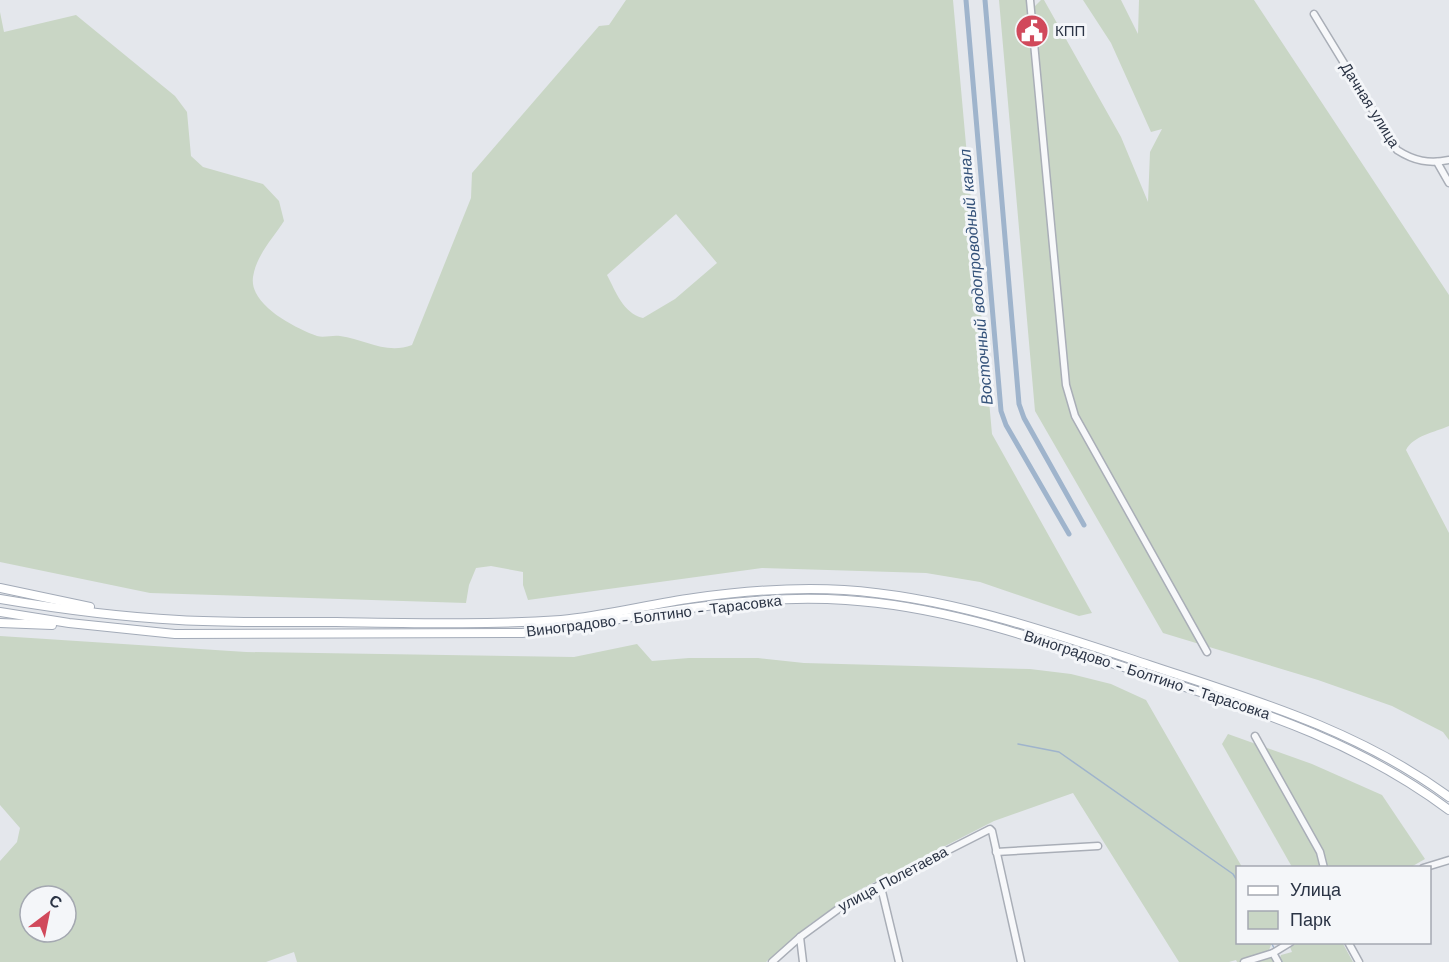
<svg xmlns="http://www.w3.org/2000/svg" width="1449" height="962" font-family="'Work Sans',sans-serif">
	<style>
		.green { fill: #c9d6c5; fill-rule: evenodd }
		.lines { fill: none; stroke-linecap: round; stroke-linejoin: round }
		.stream { stroke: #9fb4cc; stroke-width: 1.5 }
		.canal { stroke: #9fb4cc; stroke-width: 5 }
		.minor-casing { stroke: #a9aeb7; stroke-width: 9 }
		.major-casing { stroke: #a3abb8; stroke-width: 10 }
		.minor { stroke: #f7f8fa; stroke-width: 6 }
		.major { stroke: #fff; stroke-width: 8 }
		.labels { text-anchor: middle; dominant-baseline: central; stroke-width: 6; stroke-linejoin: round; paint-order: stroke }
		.poi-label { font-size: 15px; fill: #2b3445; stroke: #f4f6f9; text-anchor: start }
		.street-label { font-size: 15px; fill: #2b3445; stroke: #f4f6f9 }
		.water-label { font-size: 16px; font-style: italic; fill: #34527a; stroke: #f4f6f9 }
	</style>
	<rect width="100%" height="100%" fill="#e4e7ec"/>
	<g class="green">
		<path d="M626,0H953L992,434L1092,613L1079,616L980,582L926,573L762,568L528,600L523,585V572L491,566L476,568L469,585L466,603L150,593L0,562V12L4,32L76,15L175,96L187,112L191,156L203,167L263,184L279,201L284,221C273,238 256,256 253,277C249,305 295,328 317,336C324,338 332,335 340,336C365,339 386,355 412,345L471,198L472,173L599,26L609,25ZM676,214L717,263L675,299L643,318C623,313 616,292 607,275Z"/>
		<path d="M999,0H1026L1028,13L1041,0H1044L1121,137L1148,202L1150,152L1162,129L1151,132L1111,43L1083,0H1121L1138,34L1139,0H1254L1449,295V426C1435,432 1413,436 1406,450L1449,533V740L1443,732L1392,706L1318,680L1163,633L1035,411Z"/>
		<path d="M0,636L246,652L574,657L637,644L652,661L689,658H758L804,663L1030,669L1071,674L1111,684L1146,700L1242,867L1238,868V942L1275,943L1271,945L1269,950L1275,962H1237L1236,960L1229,962H1179L1073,793L994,821L861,889L810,924L766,962H297L294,952L266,962H0V861L17,842L20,828L0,805ZM30,896H66V932H30Z"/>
		<path d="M1228,734L1312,764L1382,795L1425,859L1411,867H1292L1222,744Z"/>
		<path d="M1342,942L1353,962H1280L1279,960L1281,955L1292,952L1290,947L1298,943Z"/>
	</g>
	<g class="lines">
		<g class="stream">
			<path d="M1018,744L1059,752L1233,874L1238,882"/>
			<path d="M1271,942L1275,950"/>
			<path d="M1277,954L1282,962"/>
		</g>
		<g class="canal">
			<path d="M966,0L1001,411L1006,425L1069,534"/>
			<path d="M985,0L1019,404L1024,418L1084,525"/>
		</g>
		<defs>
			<g id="minor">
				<path d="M1030,0L1066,385L1075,416L1207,652"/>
				<path d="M1314,14L1397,150C1414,161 1429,164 1449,160"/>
				<path d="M1437,162L1449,183"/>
				<path d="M1255,736L1320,852L1324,868"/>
				<path d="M996,852L1098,846"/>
				<path d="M1423,868L1449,860"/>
				<path d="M880,883L899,962"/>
				<path d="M800,937L803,962"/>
				<path d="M1348,942L1359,962"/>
				<path d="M1273,953L1278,962"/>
				<path d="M772,962L800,937L852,899L990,829L992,831L1021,962"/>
				<path d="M1244,962L1273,953L1291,942"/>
			</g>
			<g id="major">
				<path d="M0,588L90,607"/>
				<path d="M0,599C59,609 119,617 179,620C231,623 284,622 336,622C411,623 486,625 561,620C606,616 650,604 694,598C743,591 794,587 844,590C950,597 1049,632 1149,665C1254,700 1358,730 1449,797"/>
				<path d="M0,612L69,623L175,634L522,633C629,621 737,592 846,600C944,606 1037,639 1130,669C1245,707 1350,736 1449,810"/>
				<path d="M0,623L52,625"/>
			</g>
		</defs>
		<use href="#minor" class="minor-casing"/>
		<use href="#major" class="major-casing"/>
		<use href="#minor" class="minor"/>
		<use href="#major" class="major"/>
	</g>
	<defs>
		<symbol id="civic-disc" viewBox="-11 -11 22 22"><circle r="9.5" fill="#d1495b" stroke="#f4f6f9"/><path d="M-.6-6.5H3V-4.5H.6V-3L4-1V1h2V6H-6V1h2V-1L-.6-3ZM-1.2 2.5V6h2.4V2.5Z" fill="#fff"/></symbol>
	</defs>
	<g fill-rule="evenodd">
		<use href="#civic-disc" x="1013" y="12" width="38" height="38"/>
	</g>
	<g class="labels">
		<g class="poi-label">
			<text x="1055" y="31">КПП</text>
		</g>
		<g class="street-label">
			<text transform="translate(1370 105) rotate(58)">Дачная улица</text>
			<text transform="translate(654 616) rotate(-7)">Виноградово - Болтино - Тарасовка</text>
			<text transform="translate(1147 675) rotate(18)">Виноградово - Болтино - Тарасовка</text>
			<text transform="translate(893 879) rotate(-28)">улица Полетаева</text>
		</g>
		<g class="water-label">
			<text transform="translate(976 277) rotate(-95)">Восточный водопроводный канал</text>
		</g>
	</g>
	<rect x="1236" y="866" width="195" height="78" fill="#f4f6f9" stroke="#a4a8b1" stroke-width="1.5"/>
	<rect x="1248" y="886" width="30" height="9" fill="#ffffff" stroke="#a4a8b1" stroke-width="1.5"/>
	<text x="1290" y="896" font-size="18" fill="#2b3445">Улица</text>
	<rect x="1248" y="911" width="30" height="18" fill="#c9d6c5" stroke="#a4a8b1" stroke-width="1.5"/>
	<text x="1290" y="926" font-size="18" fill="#2b3445">Парк</text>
	<g transform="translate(48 914) rotate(32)"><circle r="28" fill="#f4f6f9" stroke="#a4a8b1" stroke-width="1.5"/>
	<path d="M0-4.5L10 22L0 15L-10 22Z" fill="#d1495b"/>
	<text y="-9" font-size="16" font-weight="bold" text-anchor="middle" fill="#2b3445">С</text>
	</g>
</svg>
